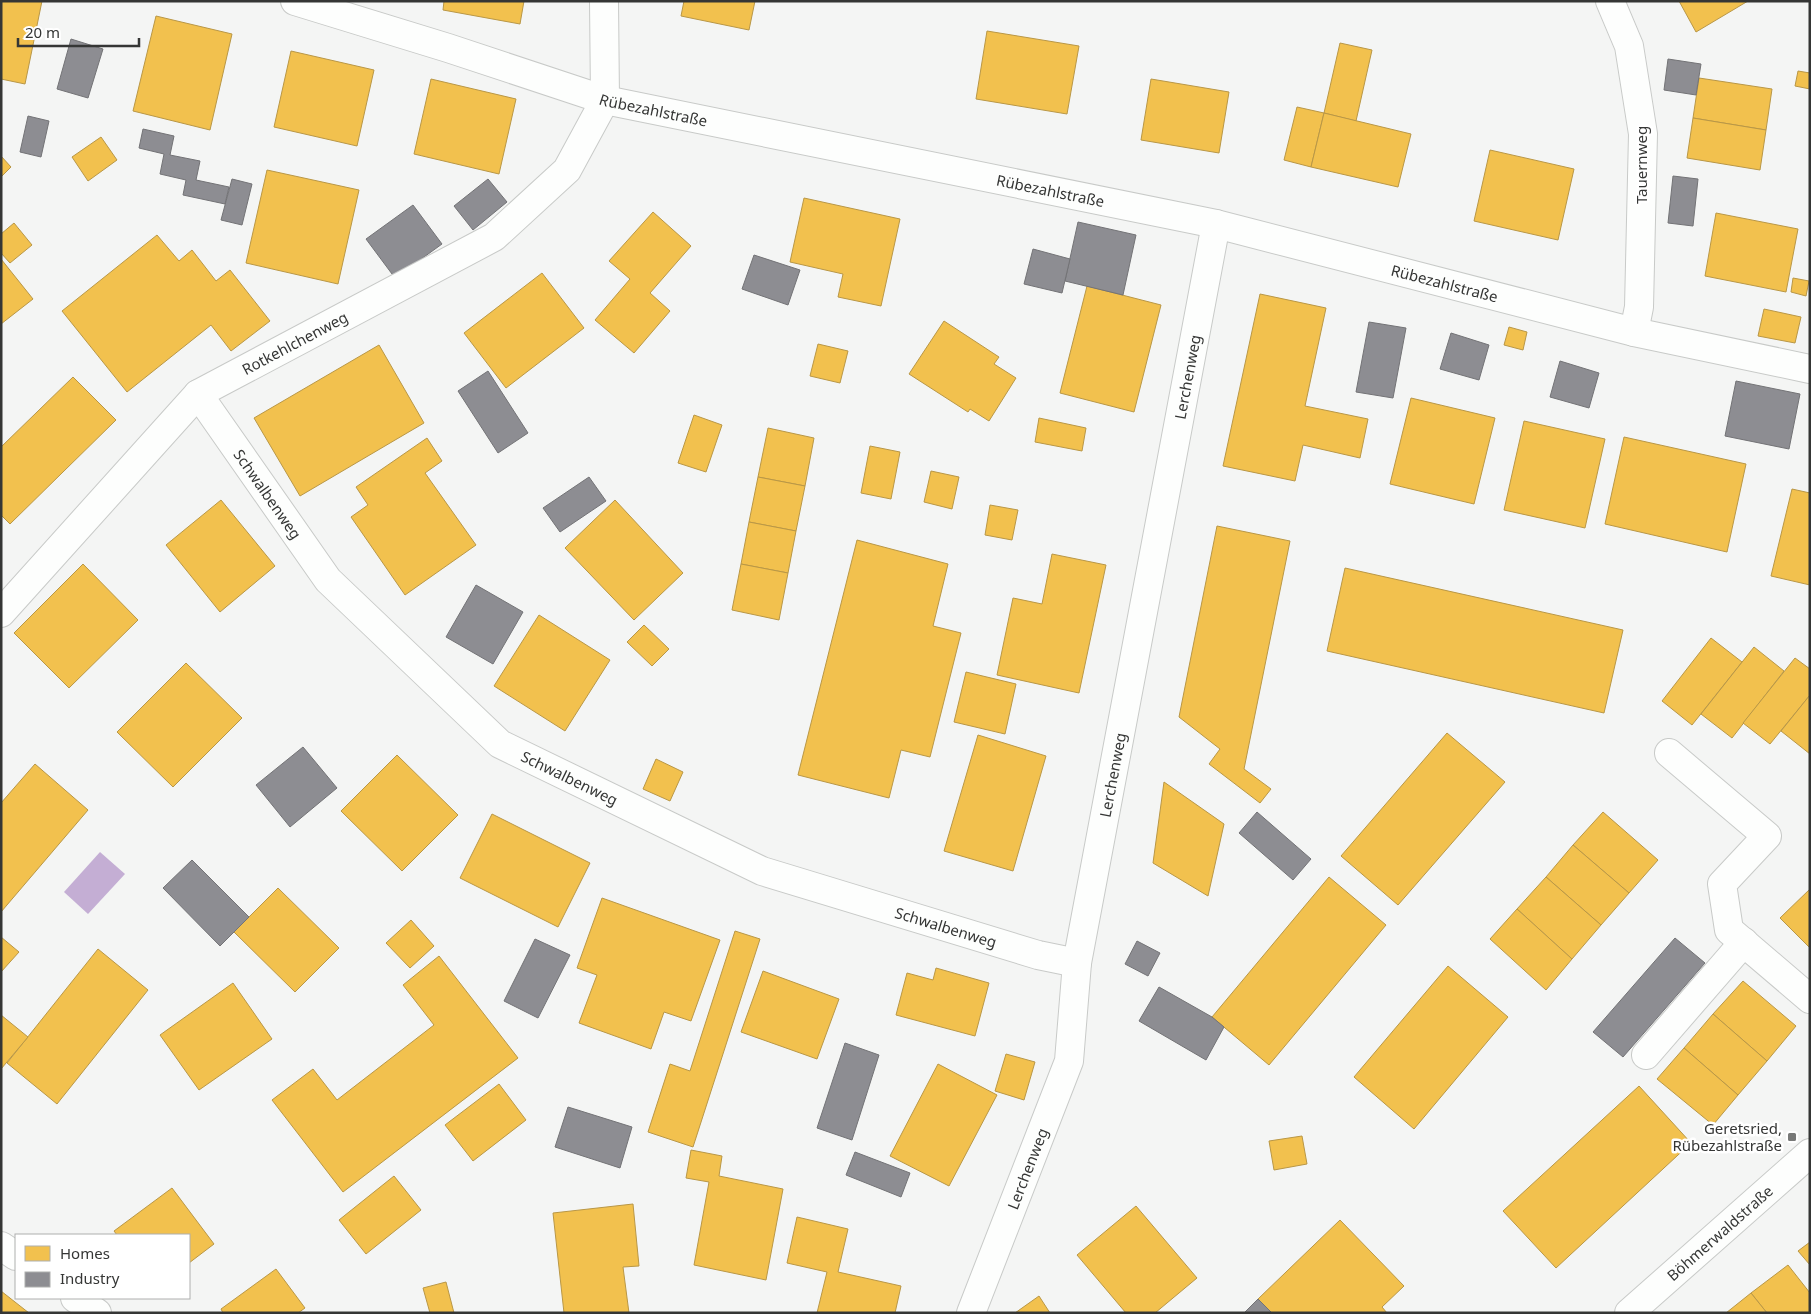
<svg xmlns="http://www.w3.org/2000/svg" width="1811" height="1314" font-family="'Noto Sans',sans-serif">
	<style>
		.water { fill: #c4aed4 }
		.homes { fill: #f2c14e; stroke: #b99746 }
		.industry { fill: #8d8d92; stroke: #737376 }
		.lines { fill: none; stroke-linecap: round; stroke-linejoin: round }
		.minor-casing { stroke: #c8cac8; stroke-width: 30 }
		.tertiary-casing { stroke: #c8cac8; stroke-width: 30 }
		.minor { stroke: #fdfefd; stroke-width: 28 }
		.tertiary { stroke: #fdfefd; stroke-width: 28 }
		.poi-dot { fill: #787978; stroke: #fff; stroke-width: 2 }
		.labels { text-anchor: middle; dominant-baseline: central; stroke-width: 5; stroke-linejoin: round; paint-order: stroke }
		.street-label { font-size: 15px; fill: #353635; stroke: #fff }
		.poi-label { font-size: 15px; fill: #353635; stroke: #fff; text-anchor: end }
	</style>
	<rect width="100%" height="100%" fill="#f4f5f4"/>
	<path class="water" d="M100,852L125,874L88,914L64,892Z"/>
	<g class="homes">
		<path d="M1,1H42L25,84L1,79Z"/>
		<path d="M444,1H524L520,24L443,10Z"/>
		<path d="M684,1H755L749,30L681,16Z"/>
		<path d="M1679,1H1748L1696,32Z"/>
		<path d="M156,16L232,34L210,130L133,111Z"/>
		<path d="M987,31L1079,46L1067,114L976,99Z"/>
		<path d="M1340,43L1372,50L1356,121L1324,113Z"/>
		<path d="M291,51L374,70L357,146L274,127Z"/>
		<path d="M1798,71L1810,73V89L1795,86Z"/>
		<path d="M1699,78L1772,89L1766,130L1693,118Z"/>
		<path d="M431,79L516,99L499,174L414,154Z"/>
		<path d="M1151,79L1229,92L1219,153L1141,140Z"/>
		<path d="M1297,107L1324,113L1311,167L1284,160Z"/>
		<path d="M1324,113L1411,134L1398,187L1311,167Z"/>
		<path d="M1693,118L1766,130L1760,170L1687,158Z"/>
		<path d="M101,137L117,160L88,181L72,157Z"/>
		<path d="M1490,150L1574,169L1558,240L1474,221Z"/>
		<path d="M1,156L11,167L1,177Z"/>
		<path d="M267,170L359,190L338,284L246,263Z"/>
		<path d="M804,198L900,219L881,306L838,297L843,274L790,262Z"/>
		<path d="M653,212L691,246L650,293L670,311L634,353L595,320L630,279L609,261Z"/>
		<path d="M1716,213L1798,229L1786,292L1705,276Z"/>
		<path d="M14,223L32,245L10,263L1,253V234Z"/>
		<path d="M157,235L179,261L192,250L216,281L230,270L270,321L231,351L211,325L127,392L62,311Z"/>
		<path d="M1,259L33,299L1,324Z"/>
		<path d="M542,273L584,328L506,388L464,333Z"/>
		<path d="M1793,278L1809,281L1806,296L1791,292Z"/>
		<path d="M1087,286L1161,305L1134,412L1060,393Z"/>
		<path d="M1260,294L1326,308L1305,406L1368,419L1360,458L1303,445L1295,481L1223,466Z"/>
		<path d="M1764,309L1801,317L1795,343L1758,336Z"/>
		<path d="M944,321L999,357L994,364L1016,378L989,421L970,409L968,412L909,374Z"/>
		<path d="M1509,327L1527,332L1523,350L1504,345Z"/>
		<path d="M818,344L848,351L840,383L810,376Z"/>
		<path d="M379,345L424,423L300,496L254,418Z"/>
		<path d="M73,377L116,420L10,524L1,515V447Z"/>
		<path d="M1411,398L1495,418L1474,504L1390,484Z"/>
		<path d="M694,415L722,425L706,472L678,463Z"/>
		<path d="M1039,418L1086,428L1082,451L1035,442Z"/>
		<path d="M1524,421L1605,439L1585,528L1504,510Z"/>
		<path d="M768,428L814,438L805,486L758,477Z"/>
		<path d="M1624,437L1746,464L1727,552L1605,524Z"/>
		<path d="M427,438L442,461L425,473L476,545L405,595L351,517L368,505L356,487Z"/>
		<path d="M870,446L900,452L891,499L861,493Z"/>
		<path d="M931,471L959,477L952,509L924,502Z"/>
		<path d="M758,477L805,486L796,531L749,522Z"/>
		<path d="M1792,489L1810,493V585L1771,576Z"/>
		<path d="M221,500L275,566L220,612L166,545Z"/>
		<path d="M615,500L683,573L634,620L565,548Z"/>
		<path d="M990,505L1018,510L1012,540L985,535Z"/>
		<path d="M749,522L796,531L788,573L741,564Z"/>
		<path d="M1217,526L1290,541L1244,769L1271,789L1260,803L1209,764L1220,749L1179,717Z"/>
		<path d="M857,540L948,564L933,626L961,633L930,757L901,750L889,798L798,775Z"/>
		<path d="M1052,554L1106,565L1079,693L997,675L1013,598L1042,604Z"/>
		<path d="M83,564L138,620L69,688L14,633Z"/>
		<path d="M741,564L788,573L779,620L732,610Z"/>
		<path d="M1345,568L1623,630L1604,713L1327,651Z"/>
		<path d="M539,615L610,660L565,731L494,686Z"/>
		<path d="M644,625L669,649L652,666L627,642Z"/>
		<path d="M1711,638L1742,662L1692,725L1662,701Z"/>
		<path d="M1754,647L1784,671L1732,738L1701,714Z"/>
		<path d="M1795,658L1810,669V695L1770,744L1743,723Z"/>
		<path d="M186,663L242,718L173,787L117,732Z"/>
		<path d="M966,672L1016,684L1005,734L954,722Z"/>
		<path d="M1810,695V754L1781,731Z"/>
		<path d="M1447,733L1505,782L1398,905L1341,856Z"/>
		<path d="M978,735L1046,756L1013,871L944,851Z"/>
		<path d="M397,755L458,815L402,871L341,811Z"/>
		<path d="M656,759L683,772L670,801L643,789Z"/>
		<path d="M35,764L88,810L1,912V803Z"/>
		<path d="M1164,782L1224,824L1208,896L1153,863Z"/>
		<path d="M1603,812L1658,860L1629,893L1573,845Z"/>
		<path d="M492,814L590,863L558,927L460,878Z"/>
		<path d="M1573,845L1629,893L1601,925L1546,877Z"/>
		<path d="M1329,877L1386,925L1269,1065L1212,1017Z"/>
		<path d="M1546,877L1601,925L1572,959L1517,909Z"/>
		<path d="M278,888L339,948L295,992L234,932Z"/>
		<path d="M1810,889V948L1780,918Z"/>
		<path d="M602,898L720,940L691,1021L664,1012L651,1049L579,1023L597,975L577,968Z"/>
		<path d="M1517,909L1572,959L1546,990L1490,939Z"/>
		<path d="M411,920L434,946L410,968L386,943Z"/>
		<path d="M735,931L760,939L693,1147L648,1132L670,1064L690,1071Z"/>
		<path d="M1,937L19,952L1,972Z"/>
		<path d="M98,949L148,990L57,1104L7,1063Z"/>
		<path d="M439,956L518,1058L343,1192L272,1100L313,1069L337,1100L434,1025L403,985Z"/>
		<path d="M1448,966L1508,1017L1414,1129L1354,1077Z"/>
		<path d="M936,968L989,983L975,1036L896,1015L907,973L933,980Z"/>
		<path d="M763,971L839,999L817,1059L741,1032Z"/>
		<path d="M1743,981L1796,1026L1767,1061L1713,1014Z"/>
		<path d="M233,983L272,1039L199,1090L160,1035Z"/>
		<path d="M1713,1014L1767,1061L1738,1095L1684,1048Z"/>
		<path d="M1,1015L28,1037L1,1069Z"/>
		<path d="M1684,1048L1738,1095L1713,1125L1657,1079Z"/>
		<path d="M1006,1054L1035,1062L1024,1100L995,1091Z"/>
		<path d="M938,1064L997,1095L949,1186L890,1156Z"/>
		<path d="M499,1084L526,1120L473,1161L445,1125Z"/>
		<path d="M1639,1086L1691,1143L1556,1268L1503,1211Z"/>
		<path d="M1302,1136L1307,1164L1274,1170L1269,1141Z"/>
		<path d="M691,1150L722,1156L719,1176L783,1189L766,1280L694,1265L709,1182L686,1178Z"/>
		<path d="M394,1176L421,1210L366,1254L339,1220Z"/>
		<path d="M172,1188L214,1244L189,1263V1235H117L114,1231Z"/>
		<path d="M633,1204L639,1266L623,1267L629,1313H564L553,1213Z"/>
		<path d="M1136,1206L1197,1278L1155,1313H1126L1077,1255Z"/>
		<path d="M797,1217L848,1229L838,1272L901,1286L895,1313H817L827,1272L787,1263Z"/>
		<path d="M1340,1220L1404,1286L1382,1307L1387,1313H1272L1258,1299Z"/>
		<path d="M1810,1242V1265L1798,1251Z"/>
		<path d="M1788,1265L1810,1293V1313H1767L1751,1293Z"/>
		<path d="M276,1269L305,1308L298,1313H223L221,1309Z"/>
		<path d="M446,1282L454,1313H430L423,1288Z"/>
		<path d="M1,1291L29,1313H1Z"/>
		<path d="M1751,1293L1767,1313H1726Z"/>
		<path d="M1039,1296L1050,1313H1015Z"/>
	</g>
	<g class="industry">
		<path d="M71,39L103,49L88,98L57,89Z"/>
		<path d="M1668,59L1701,64L1696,95L1664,90Z"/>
		<path d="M28,116L49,121L41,157L20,152Z"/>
		<path d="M143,129L174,136L170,155L200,161L196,180L229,187L225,204L183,195L186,180L160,174L164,154L139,148Z"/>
		<path d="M1673,176L1698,179L1693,226L1668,223Z"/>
		<path d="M232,179L252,184L242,225L221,220Z"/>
		<path d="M488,179L507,202L473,230L454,206Z"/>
		<path d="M413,205L442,244L395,278L366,239Z"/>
		<path d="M1078,222L1136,235L1123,295L1065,281Z"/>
		<path d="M1033,249L1070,259L1062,293L1024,284Z"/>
		<path d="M754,255L800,270L788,305L742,289Z"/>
		<path d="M1369,322L1406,328L1393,398L1356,392Z"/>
		<path d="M1451,333L1489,345L1479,380L1440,369Z"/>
		<path d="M1560,361L1599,373L1589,408L1550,397Z"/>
		<path d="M488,371L528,433L498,453L458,391Z"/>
		<path d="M1736,381L1800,394L1789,449L1725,436Z"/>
		<path d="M589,477L606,501L560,532L543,508Z"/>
		<path d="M476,585L523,612L493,664L446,637Z"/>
		<path d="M303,747L337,788L290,827L256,785Z"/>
		<path d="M1257,812L1311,859L1293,880L1239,833Z"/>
		<path d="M192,860L249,917L220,946L163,888Z"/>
		<path d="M1675,938L1705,963L1623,1057L1593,1032Z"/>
		<path d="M535,939L570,955L538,1018L504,1001Z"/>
		<path d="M1137,941L1160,953L1148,976L1125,964Z"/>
		<path d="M1159,987L1212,1017L1224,1027L1206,1060L1139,1021Z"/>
		<path d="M845,1043L879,1055L852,1140L817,1128Z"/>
		<path d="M568,1107L632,1127L620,1168L555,1147Z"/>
		<path d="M855,1152L910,1173L901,1197L846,1175Z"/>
		<path d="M1258,1299L1272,1313H1244Z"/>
	</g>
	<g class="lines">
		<defs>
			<g id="minor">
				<path id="s1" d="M295,1L448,48L605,100L1216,224L1634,332L1810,369"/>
				<path d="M1610,1L1629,46L1643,134L1639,307L1634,332"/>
				<path id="s2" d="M198,394L328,580L500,744L762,871L1038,955L1077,963"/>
				<path id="s3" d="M1,613L198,394L494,237L567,170L605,100L604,1"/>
				<path d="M1669,753L1767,836L1722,884L1729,930L1810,999"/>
				<path d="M1646,1055L1744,942"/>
				<path d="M1,1246L16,1256"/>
				<path d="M75,1298L97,1313"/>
				<path id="s4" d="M971,1313L1069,1061L1077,963L1216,224"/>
			</g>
			<g id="tertiary">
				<path id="s5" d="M1629,1313L1810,1153"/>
			</g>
		</defs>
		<use href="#minor" class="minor-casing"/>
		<use href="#tertiary" class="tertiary-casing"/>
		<use href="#minor" class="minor"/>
		<use href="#tertiary" class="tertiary"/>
	</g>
	<rect class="poi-dot" x="1787" y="1132" width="10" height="10" rx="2.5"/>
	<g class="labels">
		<g class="street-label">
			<text stroke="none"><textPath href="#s1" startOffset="375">Rübezahlstraße</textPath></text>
			<text transform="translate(1641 165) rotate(-90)">Tauernweg</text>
			<text stroke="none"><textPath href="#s1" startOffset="780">Rübezahlstraße</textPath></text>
			<text stroke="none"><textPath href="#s1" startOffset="1185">Rübezahlstraße</textPath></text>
			<text stroke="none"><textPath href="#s3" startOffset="404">Rotkehlchenweg</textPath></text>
			<text stroke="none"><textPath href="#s4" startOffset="965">Lerchenweg</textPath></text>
			<text stroke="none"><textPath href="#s2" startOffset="122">Schwalbenweg</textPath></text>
			<text stroke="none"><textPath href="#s4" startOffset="560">Lerchenweg</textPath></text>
			<text stroke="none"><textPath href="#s2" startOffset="542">Schwalbenweg</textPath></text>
			<text stroke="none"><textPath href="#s2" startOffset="948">Schwalbenweg</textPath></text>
			<text stroke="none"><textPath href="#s4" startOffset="155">Lerchenweg</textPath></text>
			<text stroke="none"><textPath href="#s5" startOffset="121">Böhmerwaldstraße</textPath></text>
		</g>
		<g class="poi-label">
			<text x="1782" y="1128">Geretsried,<tspan x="1782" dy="17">Rübezahlstraße</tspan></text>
		</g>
	</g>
	<rect width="1811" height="1314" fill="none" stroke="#353635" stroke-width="5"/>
	<rect x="15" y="1234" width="175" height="65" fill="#ffffff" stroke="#aeafae"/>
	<rect x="25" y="1246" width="25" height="15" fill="#f2c14e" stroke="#aeafae"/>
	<text x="60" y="1259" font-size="15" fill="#353635">Homes</text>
	<rect x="25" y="1272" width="25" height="15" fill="#8d8d92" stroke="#aeafae"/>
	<text x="60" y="1284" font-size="15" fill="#353635">Industry</text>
	<path d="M18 38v8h121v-8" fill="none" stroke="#353635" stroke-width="2.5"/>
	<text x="25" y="38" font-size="15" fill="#353635" stroke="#ffffff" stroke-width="4" paint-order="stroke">20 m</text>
</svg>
